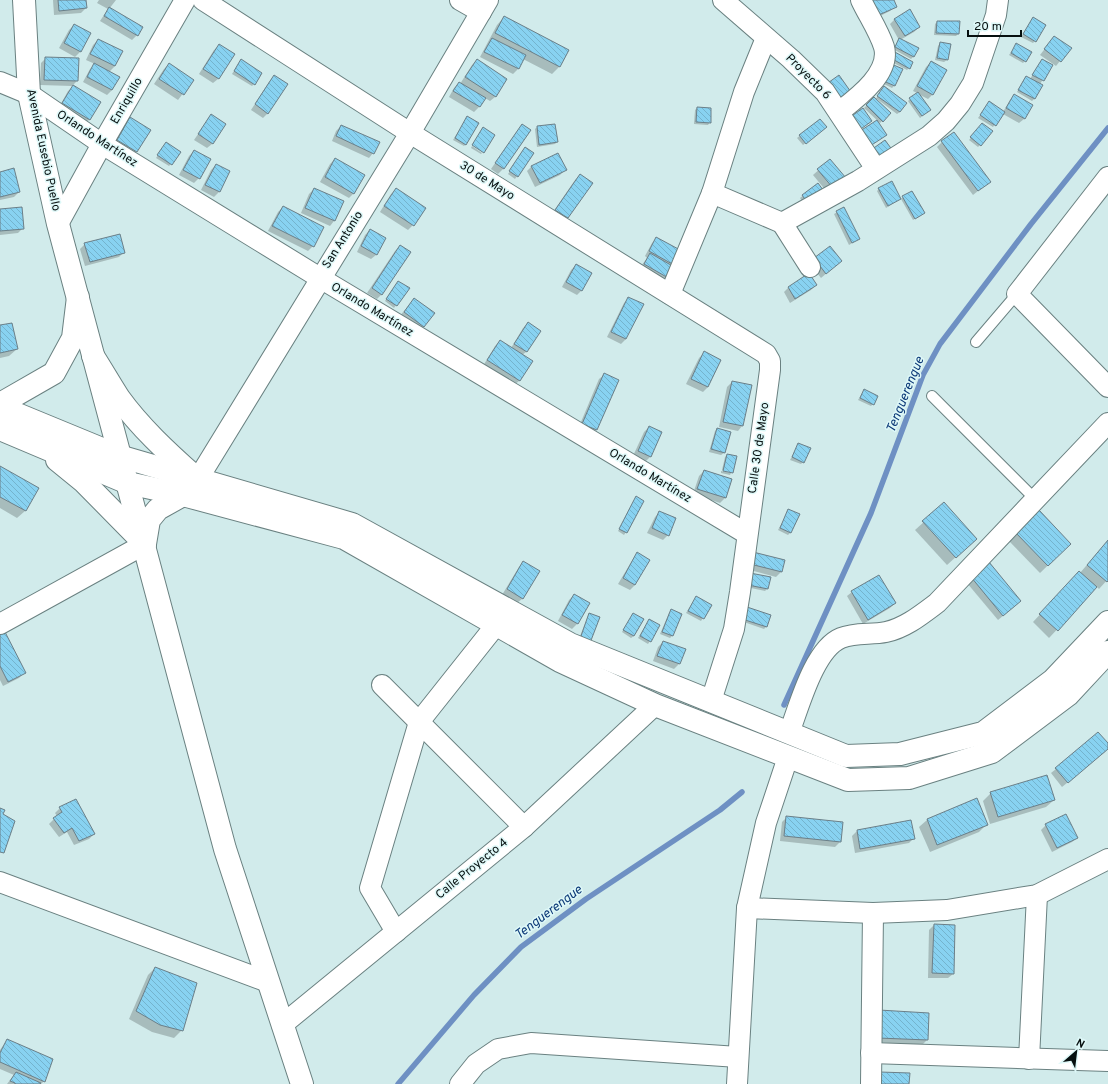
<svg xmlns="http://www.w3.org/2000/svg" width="1108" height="1084" font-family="Overpass,sans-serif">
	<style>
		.shadow { fill: #0003 }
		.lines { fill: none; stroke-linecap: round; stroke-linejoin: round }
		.stream { stroke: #6e90c3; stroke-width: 5.5 }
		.building { fill: url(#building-back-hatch); stroke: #6b7f88 }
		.service-casing { stroke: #6a8181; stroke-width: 12 }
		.minor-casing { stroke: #6a8181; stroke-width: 22 }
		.secondary-casing { stroke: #6a8181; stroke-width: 24 }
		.primary-casing { stroke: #6a8181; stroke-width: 24 }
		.service { stroke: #fff; stroke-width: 10 }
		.minor { stroke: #fff; stroke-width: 20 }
		.secondary { stroke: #fff; stroke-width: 22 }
		.primary { stroke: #fff; stroke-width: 22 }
		.labels { text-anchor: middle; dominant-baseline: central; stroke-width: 3; stroke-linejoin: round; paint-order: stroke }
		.street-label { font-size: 12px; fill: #060f0f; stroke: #def8f8 }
		.water-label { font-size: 13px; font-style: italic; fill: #0c3977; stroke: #def8f8 }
	</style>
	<defs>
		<pattern id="building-back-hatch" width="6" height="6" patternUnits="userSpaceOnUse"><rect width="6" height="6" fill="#88d2f1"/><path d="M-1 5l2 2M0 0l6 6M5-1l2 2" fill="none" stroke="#74b3cd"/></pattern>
	</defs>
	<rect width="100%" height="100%" fill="#d1ebeb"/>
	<g class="shadow">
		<path d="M53,0H85L86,8L81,13L54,15Z"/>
		<path d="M99,0H116L109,9L137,35L132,40L100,21L108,9L97,3Z"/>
		<path d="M892,0L895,6L890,11L868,22Z"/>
		<path d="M504,17L568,50L559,67L552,74L523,59L518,69L513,74L480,57L497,25Z"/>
		<path d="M1033,18L1035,41L1033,43L1021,37Z"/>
		<path d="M895,19L919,27L914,32L900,40L914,56L911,59L893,49L899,40L890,24Z"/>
		<path d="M937,22L958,34L956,36L934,35L935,24Z"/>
		<path d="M74,25L90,34L80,52L75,57L59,48L69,30Z"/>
		<path d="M98,40L121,51L115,66L109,72L118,77L112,90L107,95L83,82L90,69L95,64L86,60L93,45Z"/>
		<path d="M1050,42L1060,61L1056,66L1040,55Z"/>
		<path d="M940,43L949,45L947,60L944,62L935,60L938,46Z"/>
		<path d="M1017,44L1025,61L1023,63L1009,55Z"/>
		<path d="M219,46L233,55L218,79L213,83L199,74L214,50Z"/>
		<path d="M891,54L909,68L907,70L888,60Z"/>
		<path d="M46,58L78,59L77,81L72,86L40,85L41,63Z"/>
		<path d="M477,60L506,79L495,97L490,101L485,98L479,107L474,112L449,97L454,88L459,83L460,84L472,65Z"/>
		<path d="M1042,60L1052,65L1040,84L1035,98L1032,101L1017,92L1024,79L1026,77L1030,79Z"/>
		<path d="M931,62L933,94L928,99L918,94L927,112L920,118L908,101L917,93L913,91L926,67Z"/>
		<path d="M239,63L254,84L252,86L232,74Z"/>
		<path d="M169,64L193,80L178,100L154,84L164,69Z"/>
		<path d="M890,64L894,86L892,88L880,82Z"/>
		<path d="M274,77L268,113L263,118L251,110L269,82Z"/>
		<path d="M73,87L99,103L89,120L84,124L58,109L68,91Z"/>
		<path d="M882,90L900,112L897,114L877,99L876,100L890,113L880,123L864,108L874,98L875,100Z"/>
		<path d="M1015,95L1024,119L1019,123L1003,114L993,127L978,118L987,105L1003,112L1010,100Z"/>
		<path d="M697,108L710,122L708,125L694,124L695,110Z"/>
		<path d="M212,116L225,125L212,144L207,148L194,140L207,121Z"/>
		<path d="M467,117L466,144L464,146L453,140Z"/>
		<path d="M130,119L149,130L136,152L131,157L112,145L125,124Z"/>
		<path d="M820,120L824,129L803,145L797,138Z"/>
		<path d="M554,125L557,142L555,144L537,147L535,129L537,127Z"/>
		<path d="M341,126L373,153L369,158L332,141L336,131Z"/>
		<path d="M980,127V145L978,147L969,140Z"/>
		<path d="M518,130L530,131L503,169L498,174L491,169Z"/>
		<path d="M942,142L984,186L973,195L937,147Z"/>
		<path d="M166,143L171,164L169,166L156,158Z"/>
		<path d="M472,146L482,153L481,154L471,148Z"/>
		<path d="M194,151L199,178L194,183L179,175L189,156Z"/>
		<path d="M523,151L533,153L515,179L508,174Z"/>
		<path d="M335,159L354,193L349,198L320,182L330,164Z"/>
		<path d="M830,160L844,178L827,192L813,175Z"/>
		<path d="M216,165L229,172L219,192L214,197L201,190L211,170Z"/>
		<path d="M532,166L565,170L560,175L535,187L527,171Z"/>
		<path d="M0,173L19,192L14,197L0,200Z"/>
		<path d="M580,175L591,183L567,218L562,223L551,215L575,180Z"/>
		<path d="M818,184L806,207L800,198Z"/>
		<path d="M314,189L334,221L330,226L301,213L309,194Z"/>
		<path d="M879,189L900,199L886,208L877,191Z"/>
		<path d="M396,190L413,225L408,230L380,212L391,194Z"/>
		<path d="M903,197L924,213L913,220L901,199Z"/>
		<path d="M283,207L313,246L308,251L268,231L278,212Z"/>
		<path d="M843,209L859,239L849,245L834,214Z"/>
		<path d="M0,210L23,228L18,233L0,235Z"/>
		<path d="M370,230L376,255L371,259L357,252L365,235Z"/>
		<path d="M657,238L680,251L664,283L639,269L647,258L645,256L652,243Z"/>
		<path d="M85,244L124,252L119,257L85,266L80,249Z"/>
		<path d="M400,246L382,294L377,299L367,293L395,251Z"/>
		<path d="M841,261L821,278L810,264Z"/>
		<path d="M576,265L582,290L577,295L562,287L571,270Z"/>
		<path d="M396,284L408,288L394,308L385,301Z"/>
		<path d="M816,285L811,290L790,303L784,292L788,288Z"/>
		<path d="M629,298L626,339L621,344L607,337L624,303Z"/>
		<path d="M414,299L434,313L419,332L399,317Z"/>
		<path d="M528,323L526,352L522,355L532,361L519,381L514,385L483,366L495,346L500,341L511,348L523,328Z"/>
		<path d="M0,326L17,349L9,356L0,358Z"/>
		<path d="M704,353L720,360L708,387L703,392L686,384L699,358Z"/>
		<path d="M604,375L596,430L592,435L578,429L599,379Z"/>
		<path d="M732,382L742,426L738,431L719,427L727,387Z"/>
		<path d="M864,390L873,404L871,406L858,400Z"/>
		<path d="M649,427L661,432L650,457L645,462L633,456L644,432Z"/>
		<path d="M717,429L730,433L724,453L721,455L709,452L715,431Z"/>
		<path d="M799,444L803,462L801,464L790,460Z"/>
		<path d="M727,455L732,472L722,470L725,457Z"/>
		<path d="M0,467L38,489L25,511L17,518L0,508Z"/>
		<path d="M704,471L731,480L725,498L720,503L693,494L699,476Z"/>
		<path d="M721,471L731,473L730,475L721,473Z"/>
		<path d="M636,498L626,532L624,535L618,531Z"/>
		<path d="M944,504L968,546L947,565L915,530Z"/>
		<path d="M789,510L790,533L788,535L778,530Z"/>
		<path d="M660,512L668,535L663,540L647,533L655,517Z"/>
		<path d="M1039,512L1070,544L1040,573L1009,541Z"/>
		<path d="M1108,540V579L1099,589L1097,587L1049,638L1033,622L1072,580L1080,573Z"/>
		<path d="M638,554L649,560L635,585L630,590L618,584L633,559Z"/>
		<path d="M748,558L784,561L781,572L776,577L746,569Z"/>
		<path d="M523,562L538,571L522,599L517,603L502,595L519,567Z"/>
		<path d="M770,578L767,589L765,591L746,587Z"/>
		<path d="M972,578L1015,606L998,620L967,583Z"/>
		<path d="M852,592L895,603L890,608L863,624L847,596Z"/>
		<path d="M574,595L588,603L577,624L572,629L558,621L569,600Z"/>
		<path d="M696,597L711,605L701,621L686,613Z"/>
		<path d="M672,610L681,614L672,636L670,638L660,634L669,613Z"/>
		<path d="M745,610L770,616L766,627L764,629L741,621Z"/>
		<path d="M590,614L598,617L578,641L588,616Z"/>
		<path d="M633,614L634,636L631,638L622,632Z"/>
		<path d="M649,620L650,641L648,644L638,638Z"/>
		<path d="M0,634L24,673L19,678L3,686L0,680Z"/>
		<path d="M663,642L679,664L674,669L653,661L658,647Z"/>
		<path d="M1108,745V748L1105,752L1062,787L1051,773L1056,769Z"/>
		<path d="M991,793L1054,800L1046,807L990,824L983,801Z"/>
		<path d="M976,799L987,824L979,832L930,852L919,827L927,820Z"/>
		<path d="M60,808L94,834L89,839L74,845L67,832L59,837L49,824L57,816L55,813Z"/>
		<path d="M787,817L840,842L835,847L780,841L782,822Z"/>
		<path d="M1046,825L1077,838L1072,842L1052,852L1041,830Z"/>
		<path d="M857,831L914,838L909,843L855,853L852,836Z"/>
		<path d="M934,925L953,974L948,978H928L929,930Z"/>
		<path d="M155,968L182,1030L174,1038L152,1032L129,1019L148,975Z"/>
		<path d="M879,1011L927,1040L922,1045L873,1042Z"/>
		<path d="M7,1040L44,1081L41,1084H7L14,1075L0,1069V1050Z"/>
	</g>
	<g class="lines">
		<g class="stream">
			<path d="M784,705L871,513L923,375L940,344L1031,224L1108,128"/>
			<path d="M398,1084L474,995L521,947L586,899L720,810L742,792"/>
		</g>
	</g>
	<g class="building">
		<path d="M58,0H86L87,8L59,11Z"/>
		<path d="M865,0H894L897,7L874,17Z"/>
		<path d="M109,7L143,27L138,36L104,16Z"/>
		<path d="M910,9L920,27L905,36L894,19Z"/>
		<path d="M504,16L569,50L560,67L495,33Z"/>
		<path d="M1033,17L1046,25L1036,42L1023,34Z"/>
		<path d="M937,21H960L959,34L936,33Z"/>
		<path d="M74,24L91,33L81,52L64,43Z"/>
		<path d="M1054,36L1072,48L1061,62L1044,49Z"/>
		<path d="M492,38L526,55L519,69L484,52Z"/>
		<path d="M899,38L919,48L914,57L895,47Z"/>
		<path d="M98,39L123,51L115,66L90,54Z"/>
		<path d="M940,42L951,44L948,60L937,58Z"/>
		<path d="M1016,43L1032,52L1026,62L1011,53Z"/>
		<path d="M219,44L235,54L219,79L203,69Z"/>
		<path d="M893,51L913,62L910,69L889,57Z"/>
		<path d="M45,57L79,58L78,81L44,80Z"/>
		<path d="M241,59L262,73L255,85L234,71Z"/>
		<path d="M477,59L507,79L496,97L465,77Z"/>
		<path d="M1042,59L1053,65L1044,81L1032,75Z"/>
		<path d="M931,61L947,70L933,95L917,86Z"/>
		<path d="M94,63L120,77L112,90L87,77Z"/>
		<path d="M169,63L194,80L184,95L159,79Z"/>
		<path d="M889,63L903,69L895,86L881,80Z"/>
		<path d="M274,75L288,84L268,114L255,104Z"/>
		<path d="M839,75L853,95L839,105L825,85Z"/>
		<path d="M1026,76L1043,85L1035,99L1018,90Z"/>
		<path d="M459,82L486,98L480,107L453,91Z"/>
		<path d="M73,85L101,102L90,120L62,103Z"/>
		<path d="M884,86L907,103L900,112L877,96Z"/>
		<path d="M918,92L931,110L922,116L909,98Z"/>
		<path d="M1014,94L1033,105L1025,119L1006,108Z"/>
		<path d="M874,97L891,113L883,122L866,105Z"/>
		<path d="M989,101L1005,112L996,126L980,115Z"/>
		<path d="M697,107L711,108V123L696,122Z"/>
		<path d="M863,108L872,121L858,131L849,118Z"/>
		<path d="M211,114L226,124L213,144L198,134Z"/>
		<path d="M467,116L479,123L466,145L455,138Z"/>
		<path d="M130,117L151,130L137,152L117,140Z"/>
		<path d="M820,119L827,127L806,144L799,135Z"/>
		<path d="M877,120L887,135L867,148L857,133Z"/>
		<path d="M982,123L993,131L981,146L970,137Z"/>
		<path d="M522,124L531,130L504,169L495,163Z"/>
		<path d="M555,124L558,142L539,145L537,126Z"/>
		<path d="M341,125L380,142L374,154L336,136Z"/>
		<path d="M483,127L495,135L484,153L472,145Z"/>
		<path d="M954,132L991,182L978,191L941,141Z"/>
		<path d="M885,140L893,151L880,162L871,150Z"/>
		<path d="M166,142L181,152L172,165L157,155Z"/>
		<path d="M525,147L534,153L518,177L509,171Z"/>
		<path d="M194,150L211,159L200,179L183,170Z"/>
		<path d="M558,153L567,170L540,183L531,166Z"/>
		<path d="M335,158L365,175L354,194L325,177Z"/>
		<path d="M830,159L846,178L833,188L817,169Z"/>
		<path d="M216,164L230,171L220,192L205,185Z"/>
		<path d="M14,168L20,192L0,197V172Z"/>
		<path d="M580,174L593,183L568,218L555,210Z"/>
		<path d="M892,181L901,199L888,206L878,188Z"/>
		<path d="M818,183L826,194L809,205L802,195Z"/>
		<path d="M314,188L344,201L335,221L305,208Z"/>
		<path d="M396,188L426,208L414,226L384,206Z"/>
		<path d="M912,191L925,213L915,219L902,196Z"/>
		<path d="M283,206L324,227L314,247L272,226Z"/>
		<path d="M22,207L24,229L0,231V209Z"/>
		<path d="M844,207L860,239L852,243L836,211Z"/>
		<path d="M370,229L386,238L377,255L361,246Z"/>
		<path d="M120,234L125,253L90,262L84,243Z"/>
		<path d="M656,237L682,251L674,265L649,251Z"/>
		<path d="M400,245L411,252L382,295L372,288Z"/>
		<path d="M830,246L842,261L826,274L814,258Z"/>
		<path d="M650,253L676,268L670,279L644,264Z"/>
		<path d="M576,264L592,273L582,291L566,282Z"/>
		<path d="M809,273L817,285L795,299L788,287Z"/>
		<path d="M398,281L410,288L397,306L386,299Z"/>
		<path d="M628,297L644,304L626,339L611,332Z"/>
		<path d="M414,298L435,313L424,327L404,312Z"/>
		<path d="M528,322L541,331L527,352L514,344Z"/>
		<path d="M12,323L18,349L0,353V325Z"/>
		<path d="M500,340L533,361L520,381L487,360Z"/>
		<path d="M704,351L721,360L708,387L691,379Z"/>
		<path d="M604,373L619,380L597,430L582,424Z"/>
		<path d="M732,381L752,385L743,426L723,422Z"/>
		<path d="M864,389L878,396L874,405L860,398Z"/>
		<path d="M649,426L662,432L651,457L638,451Z"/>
		<path d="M717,428L731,432L725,453L711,449Z"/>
		<path d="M798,443L811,448L804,463L792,457Z"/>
		<path d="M727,454L737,456L733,473L723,471Z"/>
		<path d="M0,466L39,488L26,511L0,497Z"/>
		<path d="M704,470L732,479L726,498L697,489Z"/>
		<path d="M636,496L644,501L627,533L619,529Z"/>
		<path d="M944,502L977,539L956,558L922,521Z"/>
		<path d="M788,509L800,514L791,533L780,528Z"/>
		<path d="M1039,510L1071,544L1048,566L1015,532Z"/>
		<path d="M659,511L676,518L669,536L652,528Z"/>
		<path d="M1108,540V581L1107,582L1087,565Z"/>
		<path d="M637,552L650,560L635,585L623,578Z"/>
		<path d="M753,552L785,560L782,572L750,564Z"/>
		<path d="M523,561L540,571L523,599L507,589Z"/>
		<path d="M989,562L1021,601L1003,616L971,577Z"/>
		<path d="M1079,571L1097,587L1058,631L1039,614Z"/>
		<path d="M750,573L771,577L768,589L748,585Z"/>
		<path d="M879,575L896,603L868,620L851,591Z"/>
		<path d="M574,594L590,603L578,624L562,615Z"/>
		<path d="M696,596L712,605L704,619L688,611Z"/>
		<path d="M747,607L771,615L767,627L742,619Z"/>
		<path d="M671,609L682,614L673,636L662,632Z"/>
		<path d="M589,613L600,617L590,643L580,639Z"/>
		<path d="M633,613L644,619L634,636L623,630Z"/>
		<path d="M649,619L660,625L651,642L640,636Z"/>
		<path d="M4,630L26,673L8,682L0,666V632Z"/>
		<path d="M663,641L686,649L680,664L657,656Z"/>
		<path d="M1098,732L1108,743V749L1068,783L1055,768Z"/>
		<path d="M1047,775L1055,800L998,817L990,792Z"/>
		<path d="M977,798L988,825L937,845L927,819Z"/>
		<path d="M76,799L95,834L79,841L72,828L64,833L53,818L62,812L59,807Z"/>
		<path d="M0,808L5,810L3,814L15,821L4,853L0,852Z"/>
		<path d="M1066,814L1078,838L1057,848L1045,824Z"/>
		<path d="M786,816L843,822L841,842L784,836Z"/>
		<path d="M911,820L915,839L860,849L857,830Z"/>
		<path d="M934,924L955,925L954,974L932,973Z"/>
		<path d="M155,967L197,983L183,1031L160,1025L136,1011Z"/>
		<path d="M879,1010L929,1013L928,1040L878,1038Z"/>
		<path d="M7,1039L53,1059L45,1082L0,1062V1053Z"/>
		<path d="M16,1072L41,1083L40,1084H15V1083L10,1081Z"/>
		<path d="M880,1072L910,1073L909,1084H880Z"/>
	</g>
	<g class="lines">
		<defs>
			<g id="service">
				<path d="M976,342L1017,294"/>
				<path d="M932,396L1036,500"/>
			</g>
			<g id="minor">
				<path d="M203,0L410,133L766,354L770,361V370L740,592L734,629L711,701"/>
				<path d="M460,0L481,12"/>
				<path d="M723,0L791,59L825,92L876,169"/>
				<path d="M0,82L29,94L102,144L320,278L747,534"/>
				<path d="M839,112C857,98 891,73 884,47C879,31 868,15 861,0"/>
				<path d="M1108,177L1017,294L1108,387"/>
				<path d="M712,193L782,223L858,181L929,136L946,121L960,104L973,83L996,15L998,0"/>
				<path d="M782,223L810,267"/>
				<path d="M58,224L102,144L185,0"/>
				<path d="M670,294L712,193L744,92L766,38"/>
				<path d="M198,479L410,133L488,0"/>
				<path d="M0,624L145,544"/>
				<path d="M382,685L524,827"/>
				<path d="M789,733C799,707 814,649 841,638C855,632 871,635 886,632C905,628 921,615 937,603L1108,423"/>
				<path d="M0,882L268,982"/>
				<path d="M747,908L873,913L947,910L1037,895L1108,859"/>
				<path d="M396,932L370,888L419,722L496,625"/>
				<path d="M282,1025L524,827L655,705"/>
				<path d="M871,1053L1108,1061"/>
				<path d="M1029,1059L1037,895"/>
				<path d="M460,1084L476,1064L498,1049L531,1043L738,1057"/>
				<path d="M737,1084L747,908L766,823L788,757"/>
				<path d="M871,1084L873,913"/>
			</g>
			<path id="secondary" d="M24,0L29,94L58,224L225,849L302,1084"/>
			<g id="primary">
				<path d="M93,356C102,370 110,384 119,398C140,427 167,452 194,476"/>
				<path d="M0,404L54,373L73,338L78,297"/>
				<path d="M0,407L119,456L352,524L570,644L846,756L900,754L983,733L1053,680L1108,622"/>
				<path d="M0,429L128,483L183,495L344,538L560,661L655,705L848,780L909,778L992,752L1068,695L1108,652"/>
				<path d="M57,460L84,482L145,544"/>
				<path d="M145,544L149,520L158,509L183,495"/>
			</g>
		</defs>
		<use href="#service" class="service-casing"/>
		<use href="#minor" class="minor-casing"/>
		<use href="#secondary" class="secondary-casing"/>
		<use href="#primary" class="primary-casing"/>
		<use href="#service" class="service"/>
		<use href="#minor" class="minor"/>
		<use href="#secondary" class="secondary"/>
		<use href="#primary" class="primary"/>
	</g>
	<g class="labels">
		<g class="street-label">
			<text transform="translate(808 77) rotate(45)">Proyecto 6</text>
			<text transform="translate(127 101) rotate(-60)">Enriquillo</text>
			<text transform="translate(97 139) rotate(33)">Orlando Martínez</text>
			<text transform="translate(43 150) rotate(78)">Avenida Eusebio Puello</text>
			<text transform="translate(487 181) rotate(32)">30 de Mayo</text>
			<text transform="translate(343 240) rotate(-58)">San Antonio</text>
			<text transform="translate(372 310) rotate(31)">Orlando Martínez</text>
			<text transform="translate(759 448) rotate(-82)">Calle 30 de Mayo</text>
			<text transform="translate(650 476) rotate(31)">Orlando Martínez</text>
			<text transform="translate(472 869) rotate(-39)">Calle Proyecto 4</text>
		</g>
		<g class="water-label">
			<text transform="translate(906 395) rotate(-68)">Tenguerengue</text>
			<text transform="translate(549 913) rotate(-37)">Tenguerengue</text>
		</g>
	</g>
	<g transform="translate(1076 1052) rotate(28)" stroke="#def8f8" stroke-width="3" paint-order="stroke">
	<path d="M0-3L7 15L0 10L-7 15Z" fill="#060f0f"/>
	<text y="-6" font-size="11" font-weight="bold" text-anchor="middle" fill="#060f0f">N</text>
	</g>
	<path d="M968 30v6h53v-6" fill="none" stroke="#060f0f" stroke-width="2"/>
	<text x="974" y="30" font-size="12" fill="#060f0f" stroke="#def8f8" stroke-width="3" paint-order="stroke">20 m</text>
</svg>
